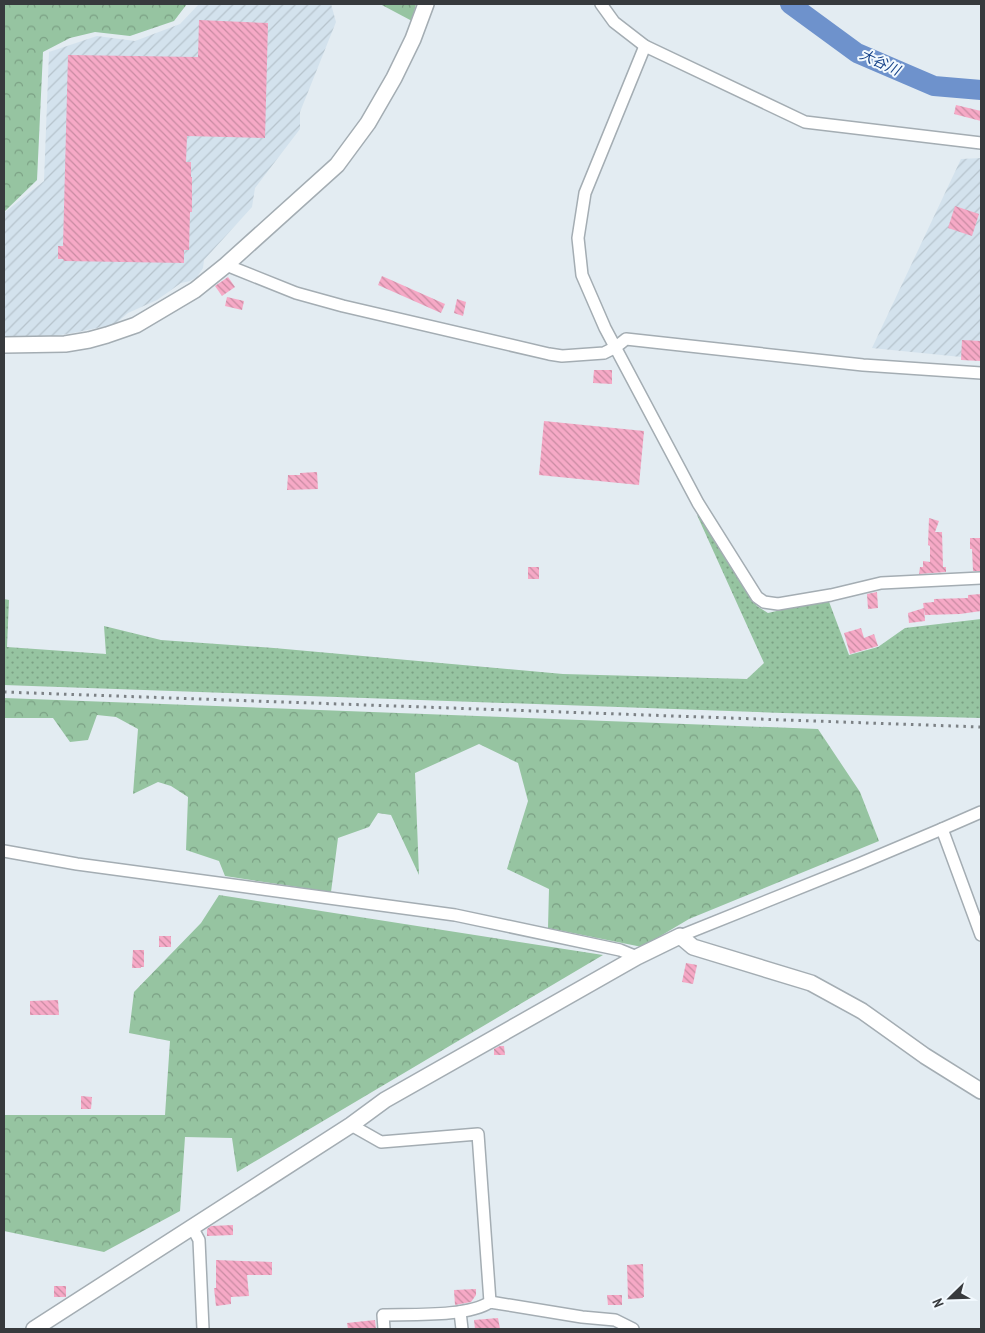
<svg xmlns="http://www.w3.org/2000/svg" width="985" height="1333" font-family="'PT Sans Narrow','Noto Sans JP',sans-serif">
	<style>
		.industrial { fill: url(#industrial-furrows) }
		.green { fill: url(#green-dots) }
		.forest { fill: url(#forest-crowns) }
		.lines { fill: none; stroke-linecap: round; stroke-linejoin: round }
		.river { stroke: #6e92cc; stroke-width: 20 }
		.building { fill: url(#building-back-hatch) }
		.street-casing { stroke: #a4adb3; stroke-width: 14 }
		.secondary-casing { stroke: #a4adb3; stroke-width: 18 }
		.street { stroke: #fff; stroke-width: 11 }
		.secondary { stroke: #fff; stroke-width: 15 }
		.rail { stroke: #7c8185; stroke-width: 3; stroke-dasharray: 2.5 5; stroke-linecap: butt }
		.labels { text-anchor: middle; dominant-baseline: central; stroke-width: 4; stroke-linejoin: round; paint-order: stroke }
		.water-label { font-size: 14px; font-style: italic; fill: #174389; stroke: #f2f9fe }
	</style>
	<defs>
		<pattern id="industrial-furrows" width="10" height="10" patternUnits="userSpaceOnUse" patternTransform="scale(1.25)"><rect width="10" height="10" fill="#d3e2ed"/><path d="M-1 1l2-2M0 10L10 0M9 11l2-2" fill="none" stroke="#b6c3cc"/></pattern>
		<pattern id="green-dots" width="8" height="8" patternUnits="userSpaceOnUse" patternTransform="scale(1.25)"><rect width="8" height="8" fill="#96c4a1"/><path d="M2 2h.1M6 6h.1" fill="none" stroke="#7ba084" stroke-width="1.8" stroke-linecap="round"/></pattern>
		<pattern id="forest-crowns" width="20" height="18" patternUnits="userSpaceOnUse" patternTransform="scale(1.25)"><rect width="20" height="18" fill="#96c4a1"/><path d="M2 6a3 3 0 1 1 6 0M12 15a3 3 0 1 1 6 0" fill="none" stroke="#7ba084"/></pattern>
		<pattern id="building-back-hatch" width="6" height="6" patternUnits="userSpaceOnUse" patternTransform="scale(1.25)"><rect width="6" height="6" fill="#f6a9c6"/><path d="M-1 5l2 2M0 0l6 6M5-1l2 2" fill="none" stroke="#c88ba2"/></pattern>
	</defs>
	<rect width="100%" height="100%" fill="#e3ecf2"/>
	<g class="industrial">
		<path d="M199,4H331L336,22L300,112V129L255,188L252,207L204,260L203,268L197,277L190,281L181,283L157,300L128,313L115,324L78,332L55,336L4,337V213L44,181L49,52L97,36L135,41L180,24Z"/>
		<path d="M981,158V359L872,348L961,159Z"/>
	</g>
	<path class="green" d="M697,515L704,518L757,606L768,613L828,599L849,655L878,647L905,628L981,619V718L783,713L4,685V599L9,600L7,647L106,654L104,626L161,640L274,648L563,674L747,679L764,663Z"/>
	<g class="forest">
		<path d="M4,4H187L174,21L130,36L95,32L70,38L43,52L37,180L4,212Z"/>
		<path d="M380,4H416L412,21Z"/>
		<path d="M4,698L818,729L860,792L879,841L689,919L642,947L548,928L549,889L507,869L528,801L518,763L479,744L415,773L419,875L391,815L378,813L369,827L338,838L331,892L225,876L219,861L186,850L188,797L171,786L158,782L133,794L138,729L116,717L97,715L88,740L70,742L53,718H4Z"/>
		<path d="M219,895L603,955L237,1172L232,1138L185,1137L180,1211L104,1252L4,1231V1115H165L170,1041L129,1033L134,992L201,923Z"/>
	</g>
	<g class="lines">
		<path class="river" d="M790,4L857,53L934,86L981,90"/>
	</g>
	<g class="building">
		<path d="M199,20L268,23L265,138L187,136L186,162H191V177H192V212H190L189,250H184V263L64,261L63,259H58V246H63L68,55L198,57Z"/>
		<path d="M956,105L981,111V121L954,114Z"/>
		<path d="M955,206L979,214L972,236L948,228Z"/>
		<path d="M382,276L445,304L441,313L378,285Z"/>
		<path d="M228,277L235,287L222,296L215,286Z"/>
		<path d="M227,297L244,301L242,310L225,306Z"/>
		<path d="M457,299L466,302L463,316L454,313Z"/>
		<path d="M962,340L981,341V361L961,360Z"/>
		<path d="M594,370H612V384L593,383Z"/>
		<path d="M544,421L644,431L639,485L539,475Z"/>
		<path d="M317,472L318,489L287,490L288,475H300V473Z"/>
		<path d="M929,518L939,521L935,532H942L943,567H946V572L919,574L920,567H923V561L930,562V546L928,545Z"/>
		<path d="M970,538H981V571H973L972,549H970Z"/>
		<rect x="528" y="567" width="11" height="12"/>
		<path d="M877,592L878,608L868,609L867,594Z"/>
		<path d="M981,594V611L960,614L925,615L923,603L934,602V599L968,598V595Z"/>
		<path d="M924,608L925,621L909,623L908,613Z"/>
		<path d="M861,628L864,638L874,634L878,646L850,654L844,633Z"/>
		<rect x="159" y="936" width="12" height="11"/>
		<path d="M133,950H144V967H141V968H132Z"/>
		<path d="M686,963L697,965L693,984L682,982Z"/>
		<path d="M58,1000L59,1015H30V1001Z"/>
		<path d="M500,1046H504L505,1055H494V1049Z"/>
		<path d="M81,1096L92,1097L91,1109H81Z"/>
		<path d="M233,1225V1235L207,1236V1229L211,1226Z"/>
		<path d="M216,1260L272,1262V1275H247L249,1296L231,1297V1304L216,1306L214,1288H216Z"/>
		<path d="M643,1264L644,1297H643V1298L628,1299L627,1265Z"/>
		<rect x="54" y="1286" width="12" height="11"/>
		<path d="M476,1289V1295L471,1302L455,1305L454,1290Z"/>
		<path d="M607,1295H622V1305H608Z"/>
		<path d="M498,1318L500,1329H475L474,1320Z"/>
		<path d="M375,1320L376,1329H348L347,1323Z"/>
	</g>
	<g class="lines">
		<defs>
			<g id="street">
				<path d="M601,4L614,22L645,46L805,122L981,143"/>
				<path d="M645,46L585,193L578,238L582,275L605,328L698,503L757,597L764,602L778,604L831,595L881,583L981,578"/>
				<path d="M226,265L296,293L343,306L549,354L562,356L604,353L616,347L626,339L863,365L981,373"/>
				<path d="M981,812L942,829L981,935"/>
				<path d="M4,851L77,864L455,915L620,950L637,957"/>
				<path d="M680,936L859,864L942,829"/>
				<path d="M351,1125L381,1142L478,1134L490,1302"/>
				<path d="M192,1227L199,1240L203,1329"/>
				<path d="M460,1312L462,1329"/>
				<path d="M384,1329L383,1315C411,1314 468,1317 490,1302L582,1317L615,1320L633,1329"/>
			</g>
			<g id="secondary">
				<path d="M4,345L65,344L89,340L107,335L136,325L195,290L226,265L337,165L368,123L394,78L413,39L426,4"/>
				<path d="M34,1329L351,1125L385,1100L637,957L680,936L693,947L811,983L862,1011L925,1056L981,1091"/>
			</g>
		</defs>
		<use href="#street" class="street-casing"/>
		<use href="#secondary" class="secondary-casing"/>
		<use href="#street" class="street"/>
		<use href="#secondary" class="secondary"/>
		<path class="rail" d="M4,692L981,727"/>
	</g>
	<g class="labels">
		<g class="water-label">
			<text transform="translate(880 62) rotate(25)">大谷川</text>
		</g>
	</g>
	<rect width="985" height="1333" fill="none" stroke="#373a3d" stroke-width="10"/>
	<g transform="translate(950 1298) rotate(247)" stroke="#f2f9fe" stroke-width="4" paint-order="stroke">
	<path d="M0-4L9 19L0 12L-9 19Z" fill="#373a3d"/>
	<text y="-8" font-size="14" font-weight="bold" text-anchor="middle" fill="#373a3d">N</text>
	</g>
</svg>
